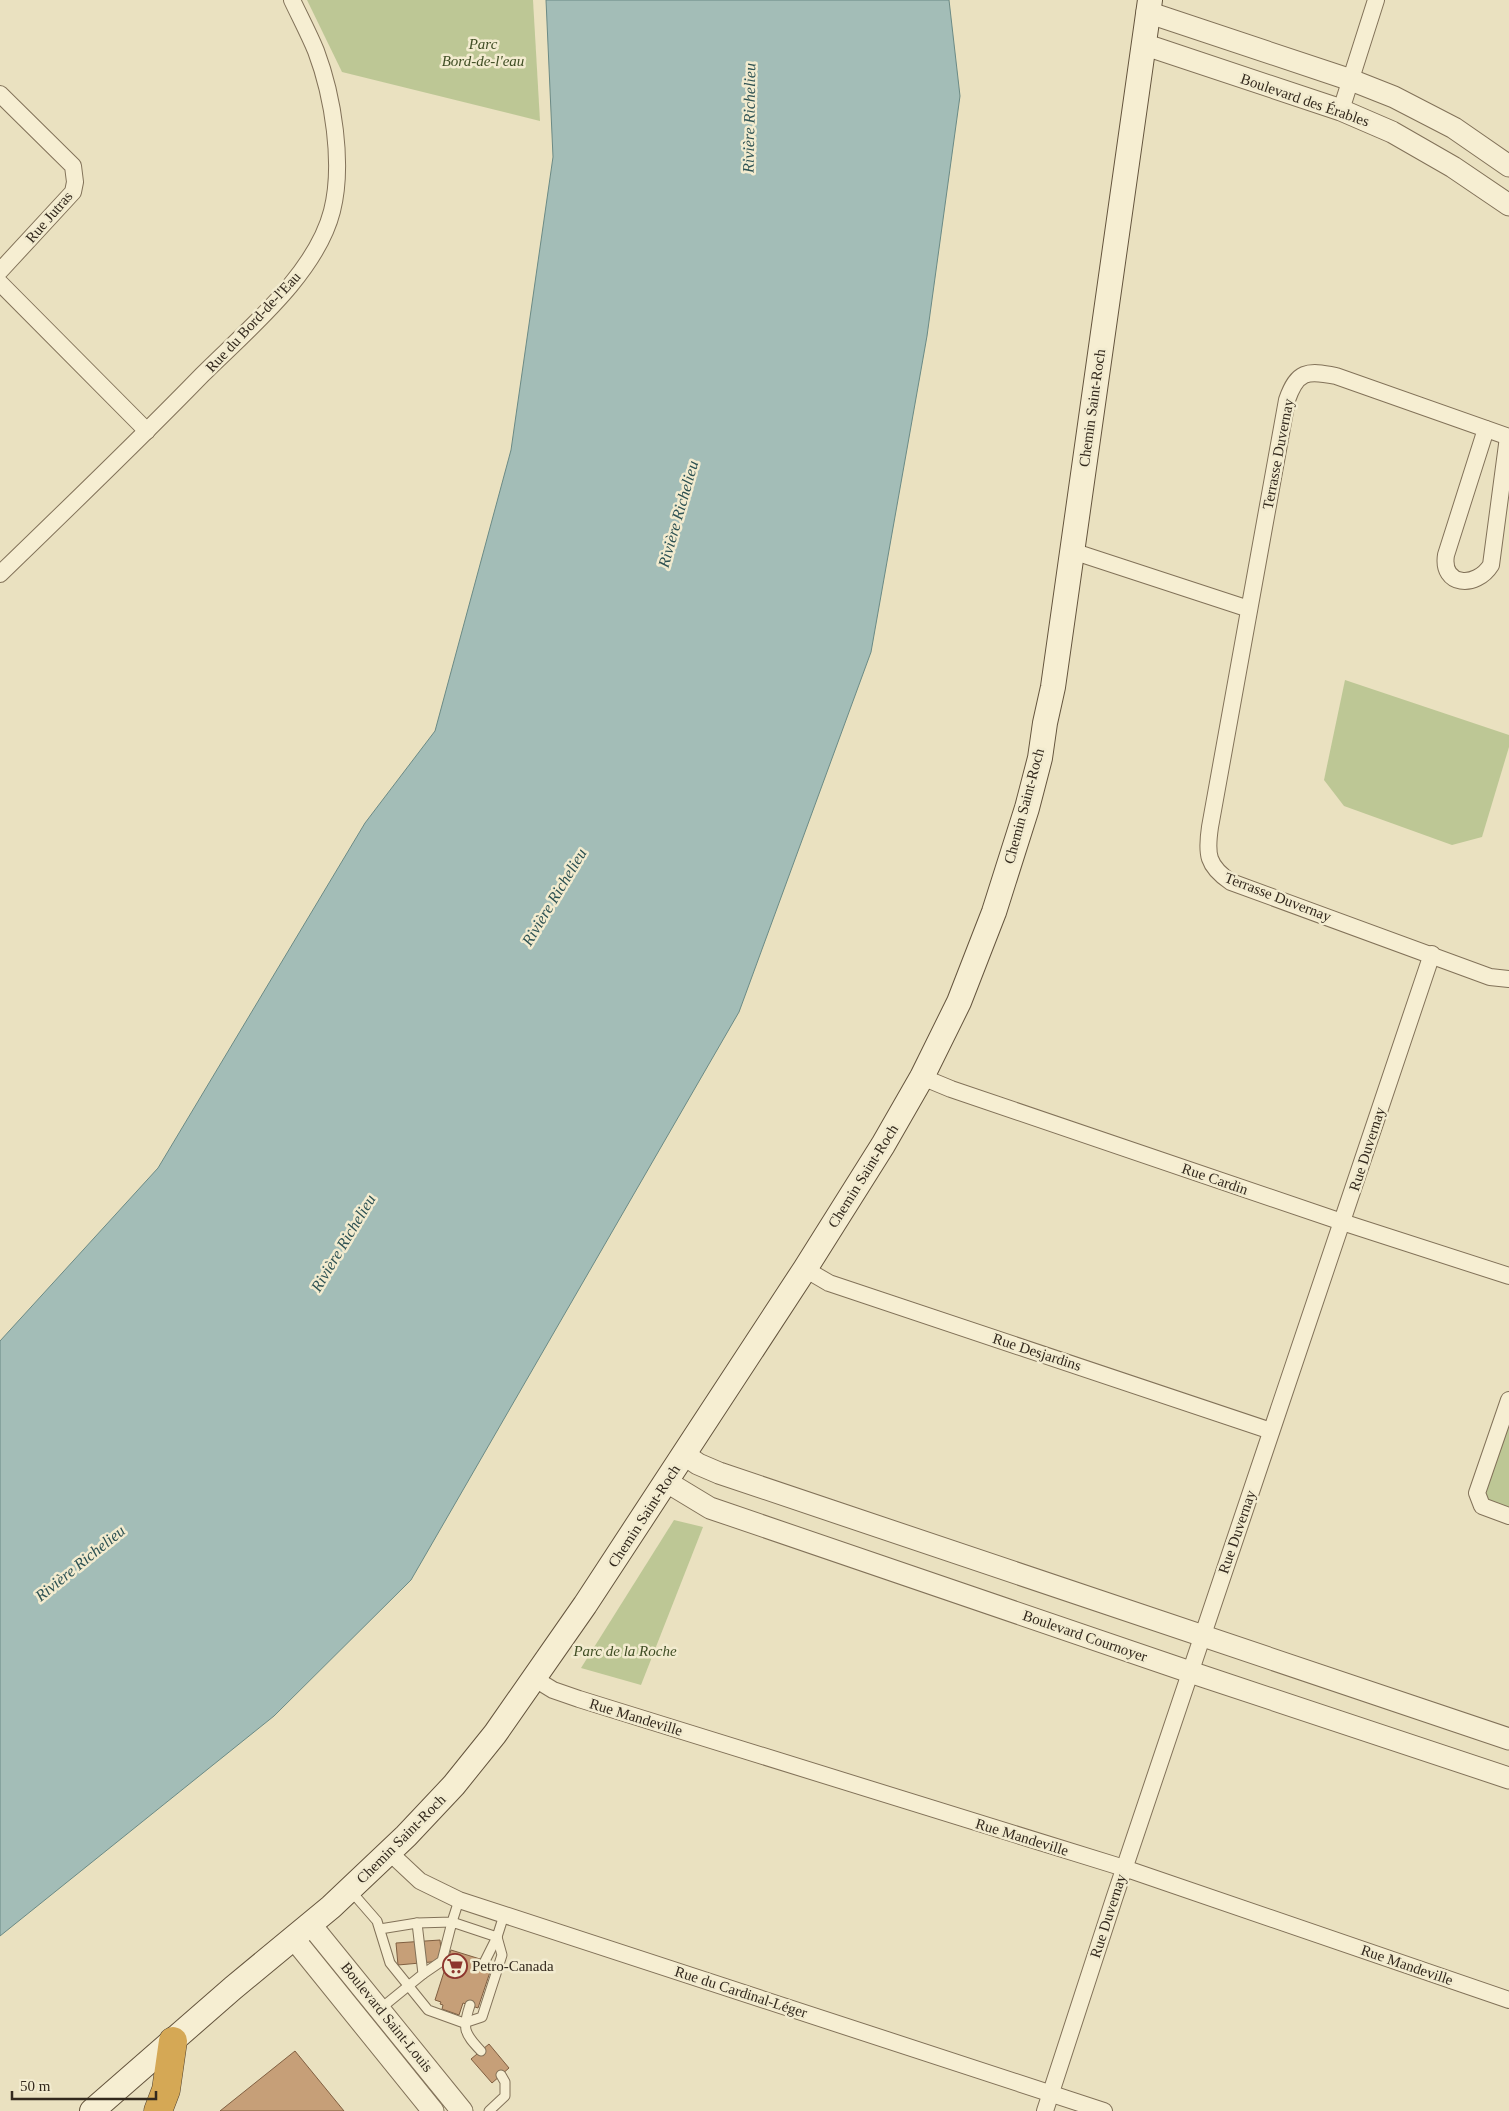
<svg xmlns="http://www.w3.org/2000/svg" width="1509" height="2111" font-family="Georgia,serif">
	<style>
		.green { fill: #bdc795 }
		.water { fill: #a3bdb7; stroke: #6b8a85 }
		.building { fill: #c69f78; stroke: #805f41 }
		.lines { fill: none; stroke-linecap: round; stroke-linejoin: round }
		.service-casing { stroke: #827259; stroke-width: 11 }
		.minor-casing { stroke: #827259; stroke-width: 18 }
		.tertiary-casing { stroke: #827259; stroke-width: 23 }
		.secondary-casing { stroke: #64543d; stroke-width: 26 }
		.motorway-casing { stroke: #50402e; stroke-width: 29 }
		.service { stroke: #f6eed2; stroke-width: 9 }
		.minor { stroke: #f6eed2; stroke-width: 16 }
		.tertiary { stroke: #f6eed2; stroke-width: 21 }
		.secondary { stroke: #f6eed2; stroke-width: 24 }
		.motorway { stroke: #d5a855; stroke-width: 28 }
		.labels { text-anchor: middle; dominant-baseline: central; stroke-width: 5; stroke-linejoin: round; paint-order: stroke }
		.park-label { font-size: 15px; font-style: italic; fill: #404e25; stroke: #f2ebcf }
		.street-label { font-size: 15px; fill: #33291d; stroke: #f2ebcf }
		.poi-label { font-size: 15px; fill: #33291d; stroke: #f2ebcf; text-anchor: start }
		.water-label { font-size: 16px; font-style: italic; fill: #2d5152; stroke: #f2ebcf }
	</style>
	<rect width="100%" height="100%" fill="#eae1c0"/>
	<g class="green">
		<path d="M307,0H533L540,121L342,72Z"/>
		<path d="M1345,680L1509,735V747L1482,837L1452,845L1344,806L1324,780Z"/>
		<path d="M1509,1394V1513L1482,1506Z"/>
		<path d="M674,1520L703,1527L641,1685L581,1668Z"/>
	</g>
	<path class="water" d="M546,0H949L960,96L927,336L871,652L739,1012L411,1580L274,1716L0,1936V1341L158,1168L365,823L435,731L511,450L553,157Z"/>
	<g class="building">
		<path d="M440,1940L442,1961L398,1965L396,1943Z"/>
		<path d="M451,1950L493,1963L478,2008L463,2003L459,2015L442,2009L443,2005L440,2004L441,2002L435,2000Z"/>
		<path d="M489,2044L509,2068L492,2083L471,2059Z"/>
		<path d="M295,2051L344,2111H220Z"/>
	</g>
	<g class="lines">
		<defs>
			<g id="service">
				<path d="M350,1890L377,1921L390,1963L428,2010L464,2023L482,2017L502,1955L497,1937"/>
				<path d="M380,1929L417,1923L452,1922L459,1900"/>
				<path d="M485,1961L497,1937"/>
				<path d="M423,1974L442,1961L452,1922L497,1937L504,1915"/>
				<path d="M470,2005C462,2029 464,2033 481,2051"/>
				<path d="M380,2009L423,1974L417,1923"/>
				<path d="M489,2111L505,2096V2082L501,2075"/>
			</g>
			<g id="minor">
				<path d="M0,94L73,166L75,182L73,192L0,271"/>
				<path d="M1341,110L1376,0"/>
				<path d="M0,283L147,431"/>
				<path d="M1486,429L1446,555C1441,586 1476,589 1491,565L1508,437"/>
				<path d="M1509,437L1336,376C1307,370 1297,371 1287,400L1210,827C1206,854 1207,866 1231,882L1490,977L1509,979"/>
				<path d="M1072,551L1249,609"/>
				<path d="M0,574C68,508 136,443 202,375C247,330 316,274 332,211C344,164 333,96 316,51C309,34 300,17 292,0"/>
				<path d="M922,1077L951,1089L1342,1222L1509,1276"/>
				<path d="M805,1269L829,1283L1271,1431"/>
				<path d="M1509,1400L1477,1493L1482,1506L1509,1516"/>
				<path d="M535,1679L553,1690L579,1699L1124,1868L1509,2000"/>
				<path d="M389,1852L420,1881L459,1900L1104,2111"/>
				<path d="M1045,2111L1114,1899L1432,954"/>
			</g>
			<g id="tertiary">
				<path d="M1147,12L1351,80L1394,97L1454,128L1509,166"/>
				<path d="M1143,44L1341,110L1392,132L1453,167L1509,205"/>
				<path d="M685,1455L698,1464L719,1473L1509,1739"/>
				<path d="M667,1482L710,1508L1190,1672L1509,1778"/>
				<path d="M311,1925L462,2111"/>
				<path d="M294,1939L433,2111"/>
			</g>
			<path id="secondary" d="M92,2111L233,1988L331,1907L406,1836L454,1785L495,1734L585,1605L805,1269L883,1145L922,1077L959,1002L994,912L1027,808L1040,758L1045,723L1053,687L1150,0"/>
			<path id="motorway" d="M158,2111L166,2090L173,2041"/>
		</defs>
		<use href="#service" class="service-casing"/>
		<use href="#minor" class="minor-casing"/>
		<use href="#tertiary" class="tertiary-casing"/>
		<use href="#secondary" class="secondary-casing"/>
		<use href="#motorway" class="motorway-casing"/>
		<use href="#service" class="service"/>
		<use href="#minor" class="minor"/>
		<use href="#tertiary" class="tertiary"/>
		<use href="#secondary" class="secondary"/>
		<use href="#motorway" class="motorway"/>
	</g>
	<defs>
		<symbol id="supermarket-ring" viewBox="-11 -11 22 22"><circle r="9.5" fill="#f2ebcf" stroke="#8d352d" stroke-width="1.5"/><path d="M-6-5.5h2.5l.6 2H6L4.5 2H-2.5L-4.4-4H-6ZM-1.5 3.2a1.3 1.3 0 1 0 .1 0ZM3 3.2a1.3 1.3 0 1 0 .1 0Z" fill="#8d352d"/></symbol>
	</defs>
	<g fill-rule="evenodd">
		<use href="#supermarket-ring" x="441" y="1952" width="28" height="28"/>
	</g>
	<g class="labels">
		<g class="park-label">
			<text x="483" y="44">Parc<tspan x="483" dy="17">Bord-de-l'eau</tspan></text>
			<text x="625" y="1651">Parc de la Roche</text>
		</g>
		<g class="street-label">
			<text transform="translate(1305 100) rotate(19)">Boulevard des Érables</text>
			<text transform="translate(49 217) rotate(-49)">Rue Jutras</text>
			<text transform="translate(253 322) rotate(-47)">Rue du Bord-de-l'Eau</text>
			<text transform="translate(1092 408) rotate(-82)">Chemin Saint-Roch</text>
			<text transform="translate(1278 454) rotate(-79)">Terrasse Duvernay</text>
			<text transform="translate(1024 806) rotate(-75)">Chemin Saint-Roch</text>
			<text transform="translate(1278 897) rotate(21)">Terrasse Duvernay</text>
			<text transform="translate(1367 1149) rotate(-72)">Rue Duvernay</text>
			<text transform="translate(863 1176) rotate(-58)">Chemin Saint-Roch</text>
			<text transform="translate(1215 1179) rotate(19)">Rue Cardin</text>
			<text transform="translate(1037 1352) rotate(18)">Rue Desjardins</text>
			<text transform="translate(644 1516) rotate(-57)">Chemin Saint-Roch</text>
			<text transform="translate(1237 1532) rotate(-71)">Rue Duvernay</text>
			<text transform="translate(1085 1636) rotate(19)">Boulevard Cournoyer</text>
			<text transform="translate(636 1717) rotate(17)">Rue Mandeville</text>
			<text transform="translate(1022 1837) rotate(17)">Rue Mandeville</text>
			<text transform="translate(401 1839) rotate(-45)">Chemin Saint-Roch</text>
			<text transform="translate(1108 1916) rotate(-72)">Rue Duvernay</text>
			<text transform="translate(1407 1965) rotate(19)">Rue Mandeville</text>
			<text transform="translate(741 1992) rotate(18)">Rue du Cardinal-Léger</text>
			<text transform="translate(387 2017) rotate(51)">Boulevard Saint-Louis</text>
		</g>
		<g class="poi-label">
			<text x="472" y="1966">Petro-Canada</text>
		</g>
		<g class="water-label">
			<text transform="translate(749 118) rotate(-89)">Rivière Richelieu</text>
			<text transform="translate(678 514) rotate(-74)">Rivière Richelieu</text>
			<text transform="translate(554 897) rotate(-59)">Rivière Richelieu</text>
			<text transform="translate(343 1243) rotate(-59)">Rivière Richelieu</text>
			<text transform="translate(80 1563) rotate(-39)">Rivière Richelieu</text>
		</g>
	</g>
	<path d="M12 2091v8h144v-8" fill="none" stroke="#33291d" stroke-width="2.5"/>
	<text x="20" y="2091" font-size="15" fill="#33291d" stroke="#f2ebcf" stroke-width="4" paint-order="stroke">50 m</text>
</svg>
